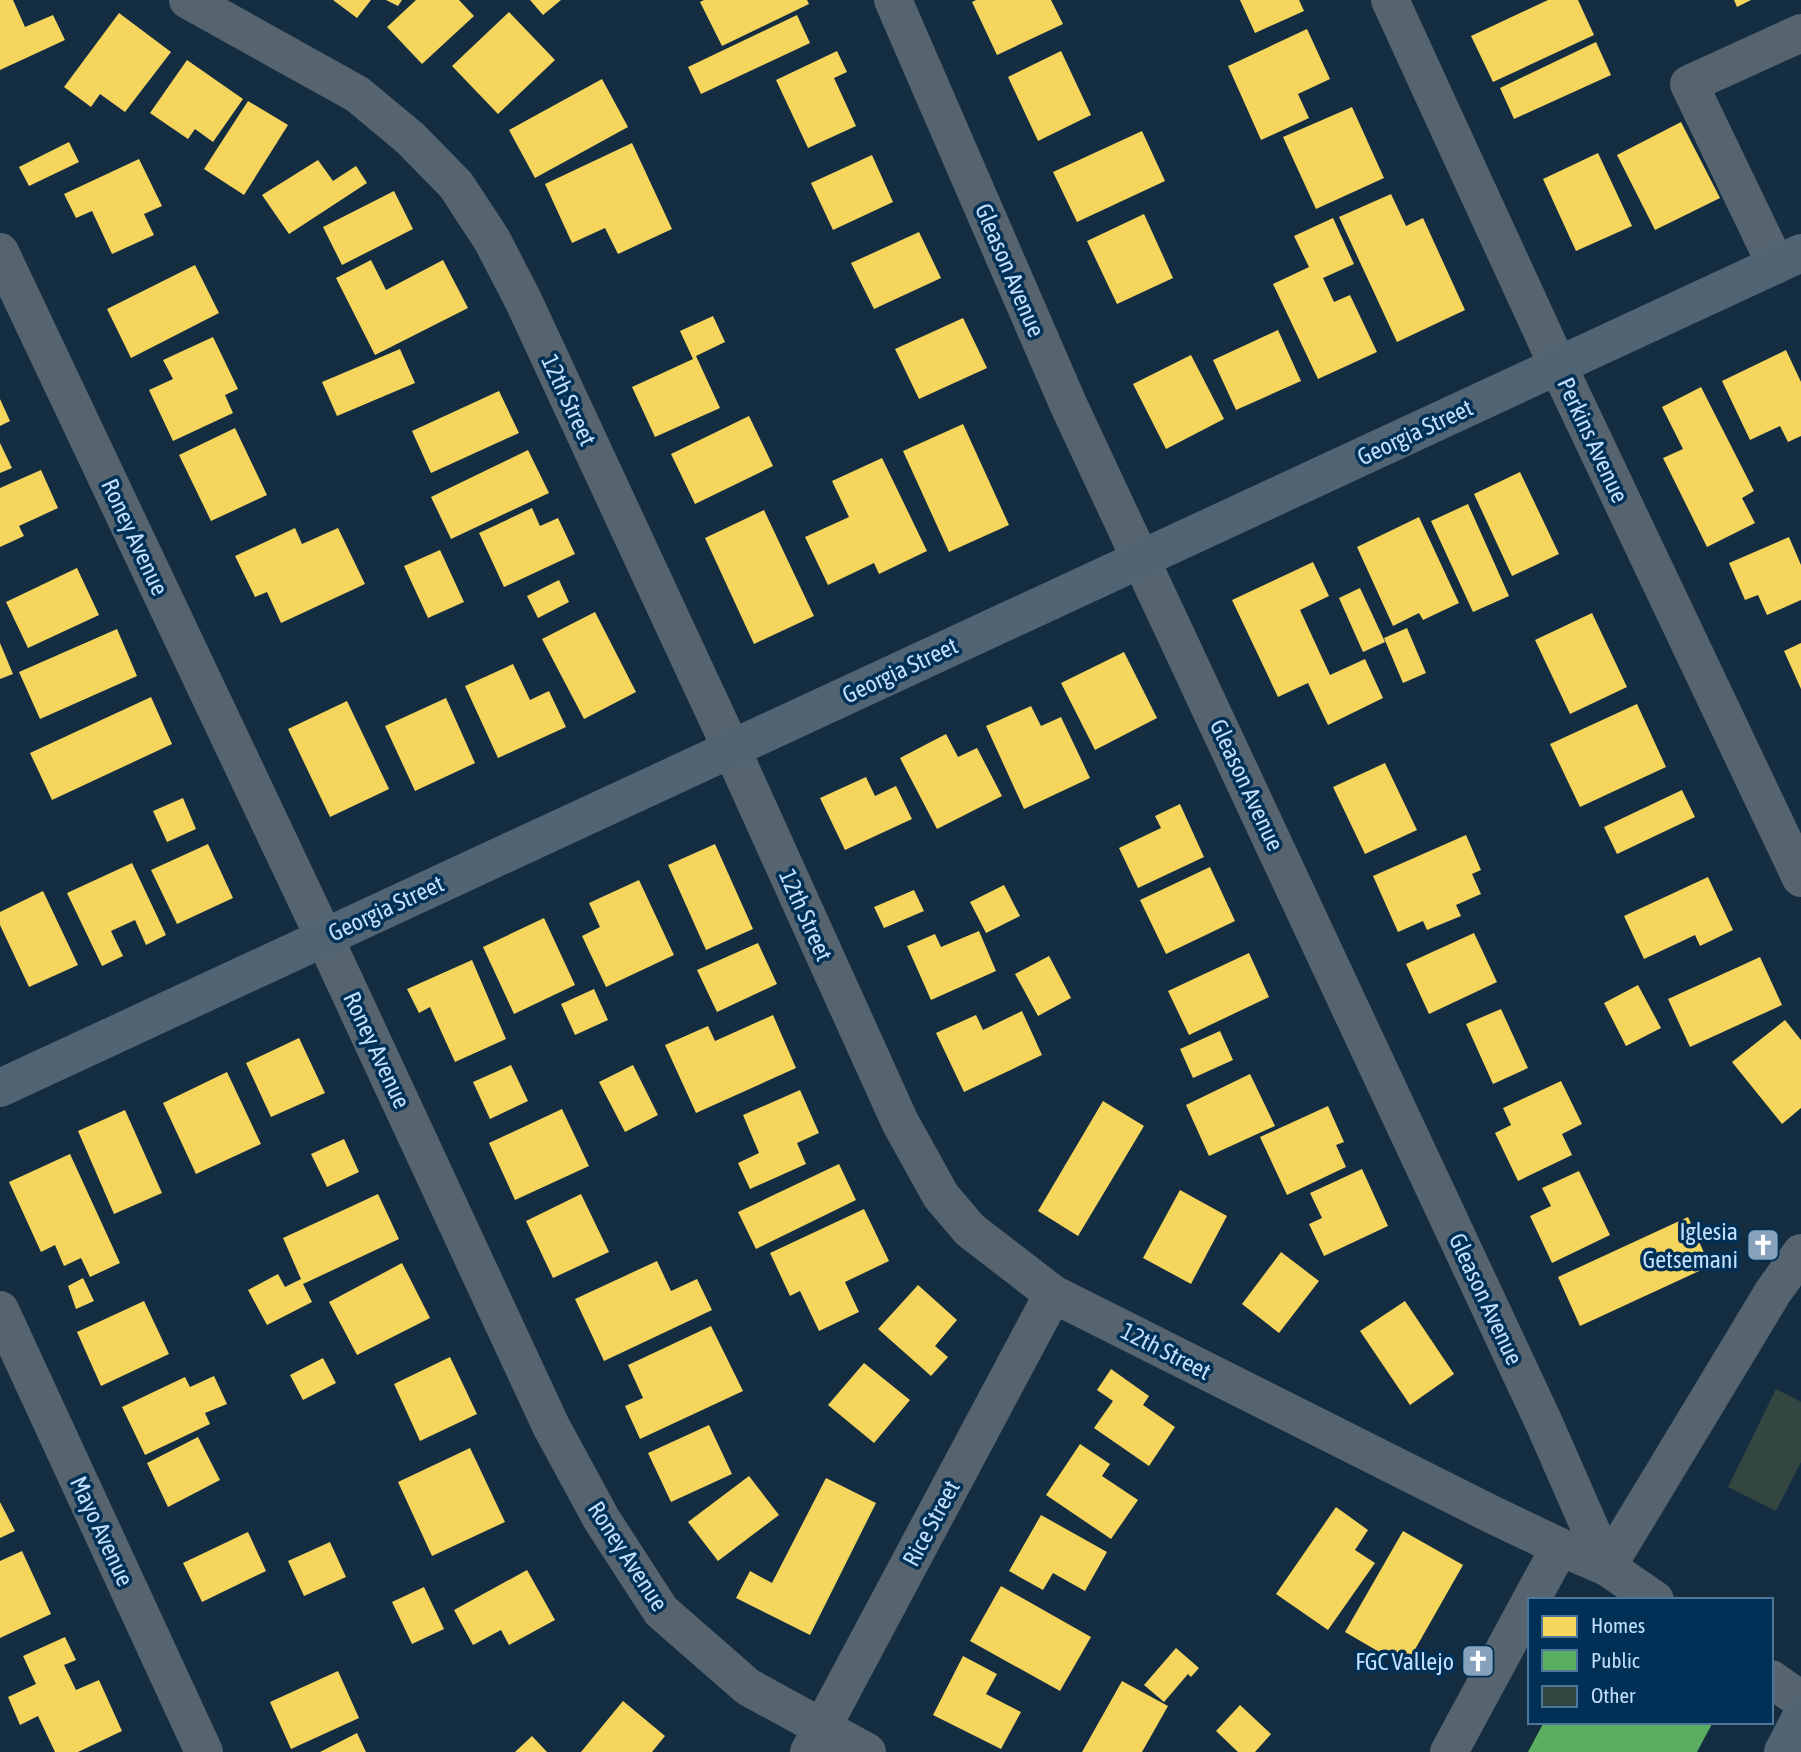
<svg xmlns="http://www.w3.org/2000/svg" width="1801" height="1752" font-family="'Asap Condensed',sans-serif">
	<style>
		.homes { fill: #f6d55c }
		.public { fill: #5aae61 }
		.building { fill: #344641 }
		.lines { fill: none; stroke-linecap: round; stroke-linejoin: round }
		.minor { stroke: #56646f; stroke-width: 38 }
		.major { stroke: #516473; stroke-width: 38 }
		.labels { text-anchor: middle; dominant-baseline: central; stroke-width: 7; stroke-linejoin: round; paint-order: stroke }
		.street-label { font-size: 24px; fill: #c2e0fd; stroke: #003055 }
		.poi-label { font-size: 24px; fill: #c2e0fd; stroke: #003055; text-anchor: end }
	</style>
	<rect width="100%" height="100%" fill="#142d41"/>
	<g class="homes">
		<path d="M0,0H13L25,27L53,15L65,40L0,70Z"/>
		<path d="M333,0H371L357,18Z"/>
		<path d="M386,0H402L398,6Z"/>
		<path d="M416,0H459L474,16L422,64L387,27Z"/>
		<path d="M530,0H561L543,15Z"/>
		<path d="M704,0H807L809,4L722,46L700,2Z"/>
		<path d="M976,0H1051L1063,24L997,55L972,2Z"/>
		<path d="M1240,0H1299L1304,11L1255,33Z"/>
		<path d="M1548,0H1578L1594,35L1493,82L1471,36Z"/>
		<path d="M1734,0H1751L1737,7Z"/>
		<path d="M509,12L555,60L498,114L452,66Z"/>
		<path d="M119,13L171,52L125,112L100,94L91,107L64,87Z"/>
		<path d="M797,15L810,43L701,94L688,67Z"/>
		<path d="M1307,29L1330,79L1298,94L1309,118L1261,140L1228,66Z"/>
		<path d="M1596,42L1611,75L1514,119L1500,88Z"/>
		<path d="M837,51L847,72L834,78L856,126L808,148L776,80Z"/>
		<path d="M1061,51L1091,115L1038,141L1008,77Z"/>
		<path d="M187,60L243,99L213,142L195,129L188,139L150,113Z"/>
		<path d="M602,79L628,127L535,178L509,130Z"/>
		<path d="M248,101L288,125L244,195L204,169Z"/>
		<path d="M1352,107L1384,178L1316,209L1283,137Z"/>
		<path d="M1681,122L1720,198L1655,230L1617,155Z"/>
		<path d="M1142,131L1165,181L1077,222L1053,172Z"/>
		<path d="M69,142L79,162L29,186L19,167Z"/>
		<path d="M632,143L672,229L618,254L605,228L572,243L545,184Z"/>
		<path d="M1598,153L1632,226L1576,251L1543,179Z"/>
		<path d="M872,155L893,202L833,230L811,183Z"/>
		<path d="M139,159L162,206L144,214L154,235L112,254L92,211L76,218L64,194Z"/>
		<path d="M318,160L333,181L356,166L367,183L289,234L262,195Z"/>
		<path d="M394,191L413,229L342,265L323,227Z"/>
		<path d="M1391,194L1406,226L1423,218L1465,310L1397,342L1339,217Z"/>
		<path d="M1144,214L1173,278L1117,304L1087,241Z"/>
		<path d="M1333,218L1354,264L1323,278L1334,302L1350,295L1377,352L1318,379L1273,284L1309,267L1294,236Z"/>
		<path d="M919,232L941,278L874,309L851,263Z"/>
		<path d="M371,260L386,290L443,260L468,308L375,355L336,278Z"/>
		<path d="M195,265L219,313L131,358L107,309Z"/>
		<path d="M713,316L725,342L696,356L720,408L655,437L632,387L693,359L680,331Z"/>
		<path d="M963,318L987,368L919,399L895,349Z"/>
		<path d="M1278,330L1301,381L1236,410L1213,360Z"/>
		<path d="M213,337L238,389L225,395L233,413L173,441L149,390L173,379L163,360Z"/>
		<path d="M400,349L415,383L337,416L322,382Z"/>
		<path d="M1786,350L1801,382V436L1788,442L1780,426L1750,440L1722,381Z"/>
		<path d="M1191,355L1224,419L1166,449L1133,384Z"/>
		<path d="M1701,387L1754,491L1742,498L1755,523L1707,547L1663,458L1683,449L1662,407Z"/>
		<path d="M499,391L519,433L431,473L412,431Z"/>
		<path d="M0,399L10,421L0,426Z"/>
		<path d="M749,416L773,466L695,504L671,454Z"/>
		<path d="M963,424L1009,525L949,552L903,451Z"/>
		<path d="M235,428L267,495L211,521L179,455Z"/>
		<path d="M0,443L12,468L0,473Z"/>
		<path d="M528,450L549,493L451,539L431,497Z"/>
		<path d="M882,458L927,551L879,574L874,563L828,585L805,537L849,517L832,481Z"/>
		<path d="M41,470L58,508L19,526L24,536L0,547V488Z"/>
		<path d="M1520,472L1559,554L1512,576L1474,494Z"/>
		<path d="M1468,504L1509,596L1473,612L1431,521Z"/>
		<path d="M532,508L540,526L558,518L575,554L504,587L479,533Z"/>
		<path d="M764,510L814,616L754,644L705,538Z"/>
		<path d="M1419,517L1459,603L1423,620L1419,613L1393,626L1357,547Z"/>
		<path d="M295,528L302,544L338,528L365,584L281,623L267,592L255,597L235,556Z"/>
		<path d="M1789,537L1801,565V600L1767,615L1758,595L1745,600L1729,563Z"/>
		<path d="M440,550L464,602L428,618L404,566Z"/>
		<path d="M1313,562L1329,596L1300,610L1330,675L1365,659L1383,698L1328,725L1308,683L1278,697L1232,600Z"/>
		<path d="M77,568L99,615L28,648L6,602Z"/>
		<path d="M559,580L569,602L538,618L527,596Z"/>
		<path d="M1360,588L1385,642L1363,652L1339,598Z"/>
		<path d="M595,612L636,692L584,719L542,639Z"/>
		<path d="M1592,613L1627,687L1570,714L1535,640Z"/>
		<path d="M1407,628L1426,673L1403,683L1384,638Z"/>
		<path d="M117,629L137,676L40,719L19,672Z"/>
		<path d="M0,643L13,674L0,679Z"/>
		<path d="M1801,643V689L1784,651Z"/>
		<path d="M1124,652L1157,718L1095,750L1061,683Z"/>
		<path d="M513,664L530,700L549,691L566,727L498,758L465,686Z"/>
		<path d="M151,697L172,744L52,800L30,753Z"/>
		<path d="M446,698L475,763L415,791L385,726Z"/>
		<path d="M347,701L389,789L330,817L288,729Z"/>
		<path d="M1637,704L1666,767L1580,807L1550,744Z"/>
		<path d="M1031,706L1041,726L1061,717L1090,778L1024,809L986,726Z"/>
		<path d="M946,734L958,757L977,748L1002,796L937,829L900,758Z"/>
		<path d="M1385,763L1417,830L1365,854L1333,787Z"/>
		<path d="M866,777L875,796L896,786L912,819L845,850L820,798Z"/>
		<path d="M1682,790L1695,817L1617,854L1604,827Z"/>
		<path d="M183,798L196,829L167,842L153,811Z"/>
		<path d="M1180,804L1204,857L1138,888L1119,848L1161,828L1155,816Z"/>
		<path d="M1466,835L1481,870L1472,874L1481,894L1456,905L1461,916L1427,930L1423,921L1398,932L1373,876Z"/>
		<path d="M208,844L233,898L177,924L151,870Z"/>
		<path d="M715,844L753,929L706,950L668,865Z"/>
		<path d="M132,863L166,935L146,945L135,920L111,931L123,956L102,966L67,893Z"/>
		<path d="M1210,867L1235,921L1166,954L1140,900Z"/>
		<path d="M1708,877L1733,930L1700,946L1695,935L1644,959L1624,916Z"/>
		<path d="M639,880L674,955L606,987L582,936L600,927L589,903Z"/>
		<path d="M1004,885L1020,916L986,933L970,902Z"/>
		<path d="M914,890L924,911L884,928L874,907Z"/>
		<path d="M43,891L78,965L29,987L0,925V912Z"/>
		<path d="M544,918L575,985L514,1014L483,947Z"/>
		<path d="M979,931L996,971L931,1000L907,946L935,934L941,947Z"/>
		<path d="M1474,933L1497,982L1429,1014L1406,964Z"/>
		<path d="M758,943L777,984L717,1012L697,970Z"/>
		<path d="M1249,953L1269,997L1189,1035L1168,991Z"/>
		<path d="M1049,956L1071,998L1038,1016L1015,974Z"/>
		<path d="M1760,957L1782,1005L1690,1047L1668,999Z"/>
		<path d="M472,960L506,1039L455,1062L430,1007L419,1013L407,989Z"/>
		<path d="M1638,985L1661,1028L1626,1046L1604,1003Z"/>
		<path d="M594,989L608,1020L575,1035L561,1004Z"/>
		<path d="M1501,1009L1528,1068L1493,1084L1466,1024Z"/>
		<path d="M1022,1011L1042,1055L964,1092L936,1033L976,1015L983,1030Z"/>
		<path d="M773,1015L796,1068L696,1113L665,1045L708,1026L715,1041Z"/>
		<path d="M1785,1020L1801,1040V1108L1782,1124L1732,1062Z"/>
		<path d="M1220,1031L1233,1060L1193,1078L1180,1049Z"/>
		<path d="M299,1038L325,1093L271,1117L246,1063Z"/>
		<path d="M511,1065L528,1101L490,1119L473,1082Z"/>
		<path d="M633,1065L658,1115L625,1132L599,1082Z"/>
		<path d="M227,1072L261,1144L196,1174L163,1103Z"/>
		<path d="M1250,1074L1275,1126L1209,1156L1186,1105Z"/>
		<path d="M1561,1081L1582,1124L1562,1134L1572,1155L1518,1181L1495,1133L1511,1125L1503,1108Z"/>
		<path d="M800,1090L819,1133L797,1143L806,1164L750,1189L738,1163L759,1153L743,1115Z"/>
		<path d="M1103,1101L1144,1126L1078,1236L1038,1211Z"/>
		<path d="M1328,1106L1344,1142L1336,1145L1346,1167L1287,1195L1260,1137Z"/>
		<path d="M562,1109L589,1166L515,1200L489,1143Z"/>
		<path d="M125,1110L162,1193L114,1214L78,1131Z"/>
		<path d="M344,1139L359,1172L327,1187L311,1154Z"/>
		<path d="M70,1154L120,1263L90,1277L81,1258L64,1266L55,1245L41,1252L9,1182Z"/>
		<path d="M839,1164L856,1200L756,1249L738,1212Z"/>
		<path d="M1362,1169L1388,1226L1324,1256L1309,1224L1322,1218L1310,1193Z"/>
		<path d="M1579,1171L1610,1235L1552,1263L1530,1216L1551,1206L1542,1188Z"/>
		<path d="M1180,1190L1227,1216L1191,1284L1143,1258Z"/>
		<path d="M378,1194L399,1239L303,1284L312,1302L267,1325L248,1290L278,1274L285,1287L301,1279L283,1238Z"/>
		<path d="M581,1194L609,1252L553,1278L526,1221Z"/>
		<path d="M864,1209L889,1261L845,1282L859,1312L819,1331L800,1291L790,1296L770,1253Z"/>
		<path d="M1688,1217L1710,1266L1580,1326L1558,1277Z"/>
		<path d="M1281,1252L1319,1281L1279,1333L1242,1304Z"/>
		<path d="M657,1261L671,1291L697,1279L712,1310L604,1361L575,1299Z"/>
		<path d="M402,1263L430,1318L357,1355L329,1302Z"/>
		<path d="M83,1278L94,1301L76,1309L68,1286Z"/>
		<path d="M918,1285L957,1320L935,1346L948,1357L931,1376L878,1329Z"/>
		<path d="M144,1301L169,1354L101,1386L77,1332Z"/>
		<path d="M1405,1301L1454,1374L1410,1405L1360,1331Z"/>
		<path d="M711,1326L743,1391L640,1439L625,1406L643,1398L628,1365Z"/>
		<path d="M450,1357L477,1414L420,1441L394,1384Z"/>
		<path d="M323,1358L336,1383L303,1400L290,1375Z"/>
		<path d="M864,1363L910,1400L874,1443L828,1405Z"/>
		<path d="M1111,1369L1149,1396L1143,1405L1175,1427L1149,1466L1094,1428L1113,1401L1097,1390Z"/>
		<path d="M214,1376L227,1404L205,1413L210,1424L145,1455L122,1407L185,1377L190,1387Z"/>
		<path d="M709,1425L732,1474L671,1502L648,1453Z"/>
		<path d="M198,1437L220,1480L168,1507L147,1463Z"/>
		<path d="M1080,1444L1110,1464L1102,1476L1138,1500L1111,1539L1046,1495Z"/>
		<path d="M470,1448L505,1522L432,1556L398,1482Z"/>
		<path d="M749,1476L779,1515L718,1561L688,1522Z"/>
		<path d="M826,1478L876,1503L810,1635L736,1598L750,1571L772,1583Z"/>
		<path d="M0,1502L15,1531L0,1538Z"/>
		<path d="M1336,1507L1368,1530L1355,1550L1375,1563L1328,1630L1276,1594Z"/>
		<path d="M1041,1515L1107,1552L1085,1591L1053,1573L1043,1590L1009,1571Z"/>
		<path d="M1403,1531L1463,1565L1405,1667L1345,1632Z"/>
		<path d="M248,1532L266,1571L202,1602L183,1563Z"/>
		<path d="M330,1542L346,1577L304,1596L288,1561Z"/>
		<path d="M22,1551L51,1614L0,1638V1561Z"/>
		<path d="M527,1570L555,1620L509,1645L501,1630L473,1645L454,1610Z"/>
		<path d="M1001,1586L1091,1637L1060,1691L970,1641Z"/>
		<path d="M424,1587L444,1629L412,1644L392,1602Z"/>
		<path d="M65,1637L76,1660L64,1665L76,1690L99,1680L122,1731L78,1752H55L38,1716L20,1725L8,1697L36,1684L23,1656Z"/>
		<path d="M1176,1648L1199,1668L1191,1677L1188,1674L1164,1702L1144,1685Z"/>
		<path d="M963,1656L997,1674L986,1694L1021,1712L1001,1749L933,1715Z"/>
		<path d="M338,1671L359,1718L291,1749L270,1702Z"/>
		<path d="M1122,1681L1168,1706L1142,1752H1082Z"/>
		<path d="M623,1701L665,1736L652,1752H581Z"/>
		<path d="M1240,1705L1271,1734L1255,1752H1238L1216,1731Z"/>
		<path d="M357,1733L366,1752H320Z"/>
		<path d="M532,1736L547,1752H515Z"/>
	</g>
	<path class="public" d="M1544,1722H1713L1697,1752H1528Z"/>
	<path class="building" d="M1776,1389L1801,1402V1462L1776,1511L1728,1487Z"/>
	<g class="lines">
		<g class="minor">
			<path d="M188,0L357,94L410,138L456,185L492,240L523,300L731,748L900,1122L941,1196L970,1230L1053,1294L1491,1514L1560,1547L1607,1567L1655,1600"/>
			<path d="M893,0L1069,406L1544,1423L1607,1567"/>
			<path d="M1390,0L1558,366L1801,878"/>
			<path d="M0,252L324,937L551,1426L602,1520L661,1611L748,1687L867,1752"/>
			<path d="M1776,265L1689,84L1801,33"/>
			<path d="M0,1310L204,1752"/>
			<path d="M1607,1567L1773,1292L1801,1253"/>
			<path d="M1531,1600L1560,1547"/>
			<path d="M1771,1679L1801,1700"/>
			<path d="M809,1752L1053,1294"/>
			<path d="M1449,1752L1530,1602"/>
		</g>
		<g class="major">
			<path d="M0,1088L1801,253"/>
			<path d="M1783,1752L1801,1717"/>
		</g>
	</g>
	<defs>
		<symbol id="church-square" viewBox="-11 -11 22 22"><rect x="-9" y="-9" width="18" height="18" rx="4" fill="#85a1bb" stroke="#003055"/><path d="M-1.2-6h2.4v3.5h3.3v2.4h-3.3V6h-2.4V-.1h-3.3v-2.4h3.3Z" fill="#fff"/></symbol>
	</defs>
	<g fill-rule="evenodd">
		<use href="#church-square" x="1744" y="1226" width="38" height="38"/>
		<use href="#church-square" x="1459" y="1642" width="38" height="38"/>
	</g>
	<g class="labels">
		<g class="street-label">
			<text transform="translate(1010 270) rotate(67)">Gleason Avenue</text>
			<text transform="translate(569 400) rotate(65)">12th Street</text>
			<text transform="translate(1415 432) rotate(-25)">Georgia Street</text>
			<text transform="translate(1593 440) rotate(65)">Perkins Avenue</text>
			<text transform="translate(135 537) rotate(65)">Roney Avenue</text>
			<text transform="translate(900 670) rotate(-25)">Georgia Street</text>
			<text transform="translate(1247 785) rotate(65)">Gleason Avenue</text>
			<text transform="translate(386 908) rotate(-25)">Georgia Street</text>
			<text transform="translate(806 915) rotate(66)">12th Street</text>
			<text transform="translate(377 1050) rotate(65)">Roney Avenue</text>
			<text transform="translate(1486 1299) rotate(65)">Gleason Avenue</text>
			<text transform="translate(1166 1351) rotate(27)">12th Street</text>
			<text transform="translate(931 1523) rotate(-62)">Rice Street</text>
			<text transform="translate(102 1531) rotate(65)">Mayo Avenue</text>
			<text transform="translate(628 1556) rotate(57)">Roney Avenue</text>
		</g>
		<g class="poi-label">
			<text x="1738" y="1231">Iglesia<tspan x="1738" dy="28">Getsemani</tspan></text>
			<text x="1454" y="1661">FGC Vallejo</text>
		</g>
	</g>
	<rect x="1528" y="1598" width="245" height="126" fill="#003055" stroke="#4e7698" stroke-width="2"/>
	<rect x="1542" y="1616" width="35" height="21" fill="#f6d55c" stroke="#4e7698" stroke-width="2"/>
	<text x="1591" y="1633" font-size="21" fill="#c2e0fd">Homes</text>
	<rect x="1542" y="1650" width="35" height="21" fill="#5aae61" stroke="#4e7698" stroke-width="2"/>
	<text x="1591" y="1668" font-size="21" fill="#c2e0fd">Public</text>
	<rect x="1542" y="1686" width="35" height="21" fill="#344641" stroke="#4e7698" stroke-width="2"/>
	<text x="1591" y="1703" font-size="21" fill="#c2e0fd">Other</text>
</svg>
